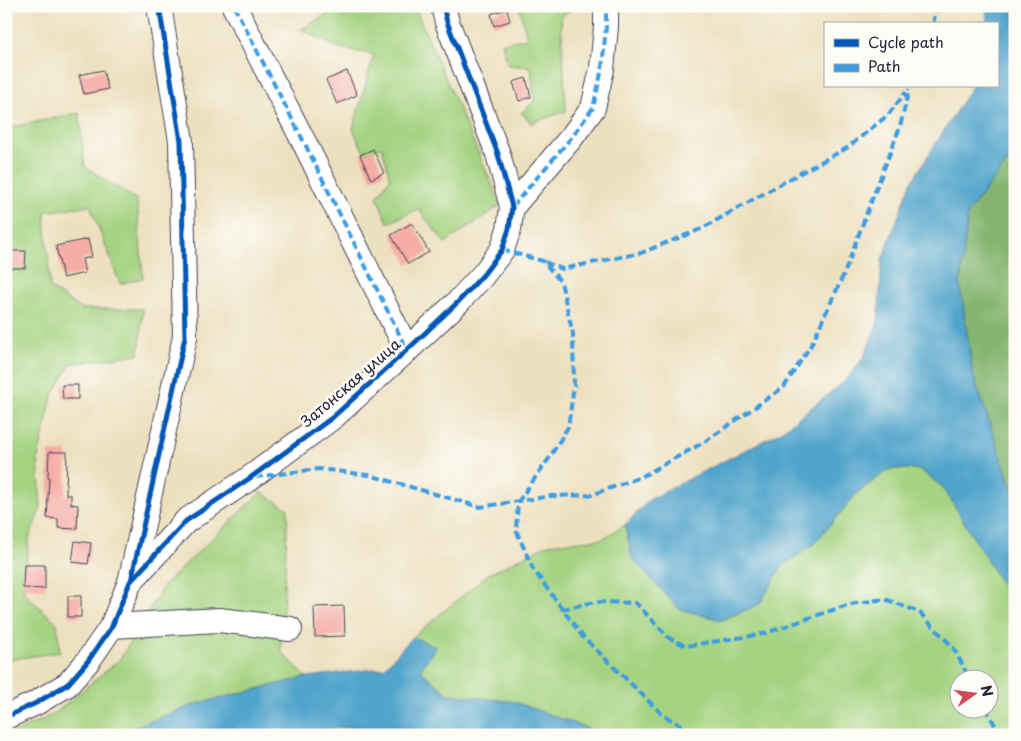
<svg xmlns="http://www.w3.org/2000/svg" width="1021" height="741" font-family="'Playpen Sans',sans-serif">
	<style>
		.green { fill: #a5d381; stroke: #647a5e; fill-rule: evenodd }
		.forest { fill: #84b56f; stroke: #536c55 }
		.water { fill: #51a4cc; stroke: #3a6384 }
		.building { fill: #f6ada7 }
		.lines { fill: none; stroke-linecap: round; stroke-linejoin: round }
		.minor-casing { stroke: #403e4f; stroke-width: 26 }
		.minor { stroke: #fff; stroke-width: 24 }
		.quiet { stroke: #3c9ce2; stroke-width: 4; stroke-dasharray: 8 4; stroke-linecap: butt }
		.cycleway-casing { stroke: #fdfcf7; stroke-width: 8 }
		.cycleway { stroke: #0057b8; stroke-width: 5 }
		.labels { text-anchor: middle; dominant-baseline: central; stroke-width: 5; stroke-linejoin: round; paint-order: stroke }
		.street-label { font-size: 15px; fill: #22223b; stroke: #fdfcf7 }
	</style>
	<rect width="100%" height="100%" fill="#fdfcf7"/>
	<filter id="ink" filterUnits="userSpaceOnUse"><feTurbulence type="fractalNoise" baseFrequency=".02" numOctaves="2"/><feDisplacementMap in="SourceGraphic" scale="10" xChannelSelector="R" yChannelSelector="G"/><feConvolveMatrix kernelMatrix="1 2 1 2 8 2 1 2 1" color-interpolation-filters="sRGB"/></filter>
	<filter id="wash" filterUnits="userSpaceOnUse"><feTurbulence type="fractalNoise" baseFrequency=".0096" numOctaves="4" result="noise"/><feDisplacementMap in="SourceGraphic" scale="20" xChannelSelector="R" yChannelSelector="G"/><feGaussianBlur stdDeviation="1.12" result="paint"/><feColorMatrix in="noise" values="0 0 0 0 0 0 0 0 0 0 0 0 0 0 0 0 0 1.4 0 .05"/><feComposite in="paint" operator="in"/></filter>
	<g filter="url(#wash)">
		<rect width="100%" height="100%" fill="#ede0bf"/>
		<g class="green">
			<path d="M342,6H414L501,205L445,243L418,209L388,223L377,197L390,178L382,147L364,153L353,129L374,55L337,47L301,29Z"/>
			<path d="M519,6H578L561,16L566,111L532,123L521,113L534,102L531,67L508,65L502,43L527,38Z"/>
			<path d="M79,113L85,167L137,200L143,278L120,284L90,205L45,212L50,288L81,309H143L139,354L71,364L52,396L38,458L41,507L29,538L23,592L57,623L60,652L6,660V128Z"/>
			<path d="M890,469H919L943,487L1001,583L1015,610V735H599L595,731L515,702L448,694L420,670L435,647L413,637L487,575L548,544L602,539L625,525L632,558L679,609L722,620L760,604L781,567L814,544L858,492ZM958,678H988V708H958Z"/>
			<path d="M261,492L288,509L281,651L306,677L196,704L114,735H10L54,714L120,659L164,585Z"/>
			<path d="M340,727L407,729L442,735H304Z"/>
		</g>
		<path class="forest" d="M1015,147V499L973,374L960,285L968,212L1009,160Z"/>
		<g class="water">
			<path d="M986,6H1015V147L1009,160L968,212L960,285L973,374L1015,499V610L1001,583L943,487L919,469H890L858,492L814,544L781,567L760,604L722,620L679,609L632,558L625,525L650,499L780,432L844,382L864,357L878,322L882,260L911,183L972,86H997V24H987Z"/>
			<path d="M413,637L436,647L420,670L448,694L515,702L595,731L599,735H442L407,729L340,727L304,735H114L196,704L306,677L384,668Z"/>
		</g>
		<g id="blocks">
			<g class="building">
				<path d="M507,9L510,21L494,26L491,14Z"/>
				<path d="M103,70L108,89L84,94L79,75Z"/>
				<path d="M347,71L357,95L337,104L326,80Z"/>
				<path d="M526,78L531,97L519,101L513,82Z"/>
				<path d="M373,149L384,173L371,179L360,155Z"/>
				<path d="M412,223L429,252L408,264L391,235Z"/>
				<path d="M88,239L92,257L82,259L85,273L63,278L56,246Z"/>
				<path d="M6,251H26L25,268H6Z"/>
				<path d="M62,385H78V399H63Z"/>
				<path d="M49,452H67L66,495H71V504L78,505L77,529L58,528V519L47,518L49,477H48Z"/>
				<path d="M75,541L91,543L88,564L72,562Z"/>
				<path d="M24,565H45V589L23,588Z"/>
				<rect x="68" y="596" width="13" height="21"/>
				<path d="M344,606L345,636L315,637L314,607Z"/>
			</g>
		</g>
	</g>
	<g filter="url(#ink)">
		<use href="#blocks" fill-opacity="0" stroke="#403e4f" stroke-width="1"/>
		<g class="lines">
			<defs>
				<g id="minor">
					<path d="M234,6L306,146L407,350"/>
					<path d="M512,207L571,138L593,108L602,69L606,27V6"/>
					<path d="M130,582L185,337L181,141L159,6"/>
					<path d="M112,626L219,620L253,624L290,629"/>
					<path d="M6,717L36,703L68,684L88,661L112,626L130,582L186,521L250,478L333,417L407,350L458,302L483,275L502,250L509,229L512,207L498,154L447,22L443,6"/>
				</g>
			</defs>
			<use href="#minor" class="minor-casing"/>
			<use href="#minor" class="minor"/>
			<g class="quiet">
				<path d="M234,6L306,146L407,350"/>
				<path d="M933,24L937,6"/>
				<path d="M512,207L571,138L593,108L602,69L606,27V6"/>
				<path d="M502,250L543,261L561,282L573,334L574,386L568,427L550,457L518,502L516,530L533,569L583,637L663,715L698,735"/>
				<path d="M545,262L562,269L641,253L701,229L802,172L847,148L888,115L906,92"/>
				<path d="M255,477L319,469L369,475L480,507L551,496L591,495L641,477L706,441L784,387L811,345L844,274L869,207L900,127L909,89"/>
				<path d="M562,609L595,602L636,603L669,638L686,646L763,634L850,604L885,599L919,612L953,647L969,678"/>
				<path d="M985,708L1001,735"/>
			</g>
			<defs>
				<g id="cycleway">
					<path d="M131,581L185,337L181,141L159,6"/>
					<path d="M6,717L36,703L68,684L88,661L112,626L130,582L186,521L250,478L333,417L407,350L458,302L483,275L502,250L509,229L512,207L498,154L447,22L443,6"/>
				</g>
			</defs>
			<use href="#cycleway" class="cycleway-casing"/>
			<use href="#cycleway" class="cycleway"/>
		</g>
	</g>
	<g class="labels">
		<g class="street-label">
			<text transform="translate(350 382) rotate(-41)">Затонская улица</text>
		</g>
	</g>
	<rect width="1021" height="741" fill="none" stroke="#fdfcf7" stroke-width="25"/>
	<rect x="824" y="22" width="175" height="65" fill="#fdfcf7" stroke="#a5a5ac"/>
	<rect x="834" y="39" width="25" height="8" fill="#0057b8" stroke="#a5a5ac"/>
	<text x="868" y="48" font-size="15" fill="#22223b">Cycle path</text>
	<rect x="834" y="64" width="25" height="8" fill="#3c9ce2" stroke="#a5a5ac"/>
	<text x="868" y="72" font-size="15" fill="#22223b">Path</text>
	<g transform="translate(974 694) rotate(76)"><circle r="24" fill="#fdfcf7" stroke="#a5a5ac"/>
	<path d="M0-4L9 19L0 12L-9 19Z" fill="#d1495b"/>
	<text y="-8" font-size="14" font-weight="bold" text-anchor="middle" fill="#22223b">N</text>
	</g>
</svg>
